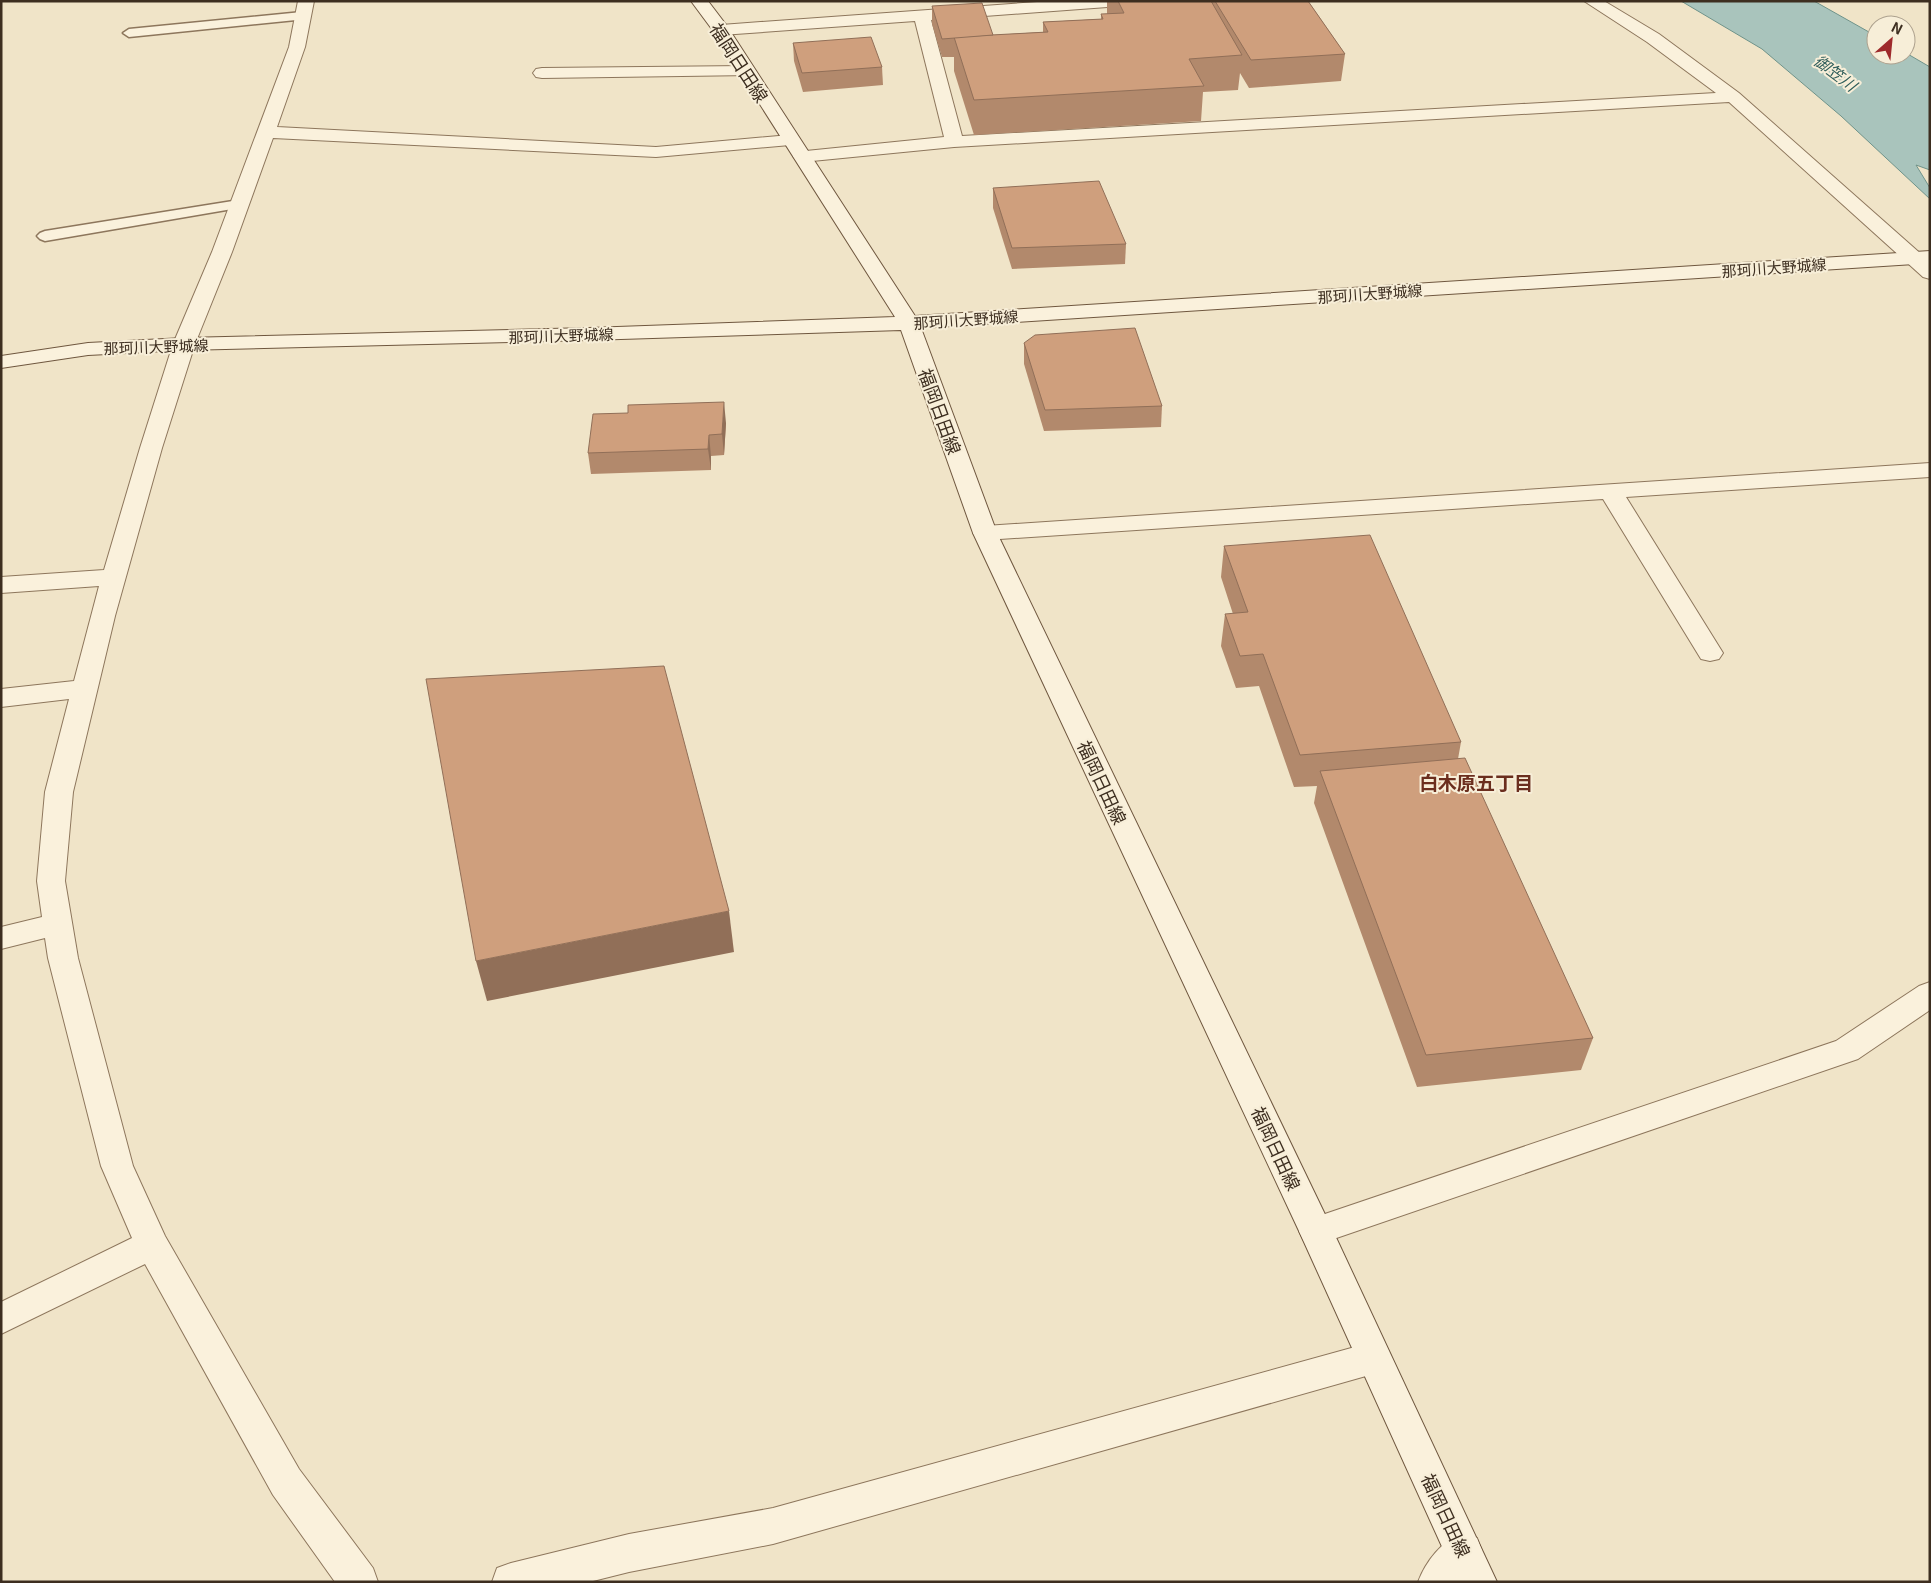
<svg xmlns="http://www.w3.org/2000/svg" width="1931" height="1583" font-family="Georgia,'Noto Sans JP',serif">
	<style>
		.water { fill: #a9c4bc; stroke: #6f938a }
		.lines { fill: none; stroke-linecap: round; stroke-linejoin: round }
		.service-casing { stroke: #8d765c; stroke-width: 3 }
		.minor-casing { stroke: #8d765c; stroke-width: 2 }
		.tertiary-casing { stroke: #8d765c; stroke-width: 2 }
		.secondary-casing { stroke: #6f573f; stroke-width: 2 }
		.service { fill: #faf1dc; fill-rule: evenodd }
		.minor { fill: #faf1dc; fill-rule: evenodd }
		.tertiary { fill: #faf1dc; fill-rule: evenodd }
		.secondary { fill: #faf1dc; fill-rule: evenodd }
		.wall { fill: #b2896c }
		.shaded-wall { fill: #916f58 }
		.building { fill: #cf9f7d; stroke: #916f58 }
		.labels { text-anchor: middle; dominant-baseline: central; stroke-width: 4; stroke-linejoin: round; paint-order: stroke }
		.far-street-label { font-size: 15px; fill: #3d2e20; stroke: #f7eed8 }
		.far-water-label { font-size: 16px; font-style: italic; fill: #2f5d5a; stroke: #f7eed8 }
		.street-label { font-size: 18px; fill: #3d2e20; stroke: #f7eed8 }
		.neighbourhood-label { font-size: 19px; font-weight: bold; fill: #6b2e1e; stroke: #f7eed8 }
	</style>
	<rect width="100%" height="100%" fill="#f0e4c8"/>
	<path class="water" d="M1681,1H1814L1876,36V55H1906V53L1930,67V170L1916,165L1930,188V199L1841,116L1762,49Z"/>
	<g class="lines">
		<defs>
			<g id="service">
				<path d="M302,12L308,16L306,19L129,37L123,33L129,29Z"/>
				<path d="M239,200L244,201L246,204L244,207L45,241L40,239L37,236L40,233L45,231Z"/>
			</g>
			<g id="minor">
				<path d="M298,1H314L305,47L277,127L656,147L790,135L796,136L799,140L796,144L790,145L656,157L273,138L232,252L195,344L162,448L115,616L73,792L65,881L78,958L133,1166L165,1236L299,1469L373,1568L378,1582H335L273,1495L145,1264L1,1334V1302L132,1238L101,1166L48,958L45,938L1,949V927L42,917L37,881L45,792L69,699L1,707V689L74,681L99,586L1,593V577L104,570L140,448L173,344L212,252L289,47Z"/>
				<path d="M1051,1H1129L1127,4L1121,6L931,20L962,136L1716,93L1647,42L1584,1H1604L1659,34L1739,93L1930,262V279L1923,277L1729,102L954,147L802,162L796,160L793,156L796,152L944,137L915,21L721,35L715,34L713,30L715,26L721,25Z"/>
				<path d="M746,66L752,67L755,71L752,75L542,78L536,77L533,73L536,69L542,68Z"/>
				<path d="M1930,463V477L1626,497L1723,653L1719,659L1710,661L1701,659L1603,499L985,540L977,538L973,533L977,528L985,526Z"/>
				<path d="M1930,982V1010L1858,1059L1316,1245L1304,1241L1299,1231L1304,1221L1316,1217L1836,1041L1919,986Z"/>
				<path d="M1373,1342L1386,1347L1391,1358L1386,1369L1373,1374L773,1544L629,1572L589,1582H492L497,1568L511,1563L629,1534L773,1508Z"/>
			</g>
			<path id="tertiary" d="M1463,1532L1477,1538L1482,1551L1477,1564L1462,1582H1418C1426,1561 1442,1541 1463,1532Z"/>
			<path id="secondary" d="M691,1H708L727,26L915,316L1930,251V263L921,328L997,533L1333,1231L1497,1582H1458L1299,1231L973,533L901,330L589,340L184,350L88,355L1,368V356L88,343L184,338L589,328L895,317L714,32Z"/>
		</defs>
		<use href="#service" class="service-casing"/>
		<use href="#minor" class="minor-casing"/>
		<use href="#tertiary" class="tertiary-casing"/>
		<use href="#secondary" class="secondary-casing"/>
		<use href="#service" class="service"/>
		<use href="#minor" class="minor"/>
		<use href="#tertiary" class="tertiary"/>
		<use href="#secondary" class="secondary"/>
	</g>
	<g class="wall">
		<path d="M1107,1H1308L1345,54L1341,81L1249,88L1240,73L1238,90L1203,92L1201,121L974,135L954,71V57H942L932,24V6L993,35L1043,32V22L1101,19V14H1107Z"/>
		<path d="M793,43L882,67L883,85L803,92L794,61Z"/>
		<path d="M993,188L1126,244L1125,264L1012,269L993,208Z"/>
		<path d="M1024,343L1162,406L1161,427L1044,431L1024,364Z"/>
		<path d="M628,413L726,423L724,455L711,456V470L591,474L588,453Z"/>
		<path d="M1224,546L1461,742L1458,759L1593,1038L1581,1070L1417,1087L1314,803L1317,786L1294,787L1259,686L1236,688L1221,646L1225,614H1233L1221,577Z"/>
	</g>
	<g class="shaded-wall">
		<path d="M724,402L726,423L724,455L722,434Z"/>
		<path d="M709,435L711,456V470L708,449Z"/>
		<path d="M729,911L734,952L487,1001L476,961Z"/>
	</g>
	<g class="building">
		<path d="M1118,1H1211L1242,55L1189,59L1204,86L974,100L954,37L1048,32L1043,22L1103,19L1101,14L1124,13Z"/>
		<path d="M1215,1H1308L1345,54L1251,60Z"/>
		<path d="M982,3L993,35L942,39L932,6Z"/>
		<path d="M871,37L882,67L802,73L793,43Z"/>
		<path d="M1099,181L1126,244L1012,248L993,188Z"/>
		<path d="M1135,328L1162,406L1045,410L1024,343L1035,335Z"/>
		<path d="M724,402L722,434L709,435L708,449L588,453L593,414L628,413V405Z"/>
		<path d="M1370,535L1461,742L1300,755L1263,654L1240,656L1225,614L1248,612L1224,546Z"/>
		<path d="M664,666L729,911L476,961L426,679Z"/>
		<path d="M1465,758L1593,1038L1426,1055L1320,771Z"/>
	</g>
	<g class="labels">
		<g class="far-street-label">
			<text transform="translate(1774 267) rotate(-4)">那珂川大野城線</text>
			<text transform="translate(1370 293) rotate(-4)">那珂川大野城線</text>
			<text transform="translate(966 319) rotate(-4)">那珂川大野城線</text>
			<text transform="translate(561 335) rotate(-2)">那珂川大野城線</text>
			<text transform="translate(156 346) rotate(-2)">那珂川大野城線</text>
		</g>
		<g class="far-water-label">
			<text transform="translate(1836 72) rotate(37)">御笠川</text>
		</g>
		<g class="street-label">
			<text transform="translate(740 62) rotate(57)">福岡日田線</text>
			<text transform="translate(941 411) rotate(70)">福岡日田線</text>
			<text transform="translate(1103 782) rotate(65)">福岡日田線</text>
			<text transform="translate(1277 1148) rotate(65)">福岡日田線</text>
			<text transform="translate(1447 1515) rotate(65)">福岡日田線</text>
		</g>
		<g class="neighbourhood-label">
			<text x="1476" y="781">白木原五丁目</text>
		</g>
	</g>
	<rect width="1931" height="1583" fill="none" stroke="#3d2e20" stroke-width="5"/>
	<g transform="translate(1891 40) rotate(27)"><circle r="24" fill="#f7eed8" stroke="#ada18e"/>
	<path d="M0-4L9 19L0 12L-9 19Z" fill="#9e2a2b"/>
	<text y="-8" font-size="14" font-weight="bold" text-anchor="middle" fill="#3d2e20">N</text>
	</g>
</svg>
